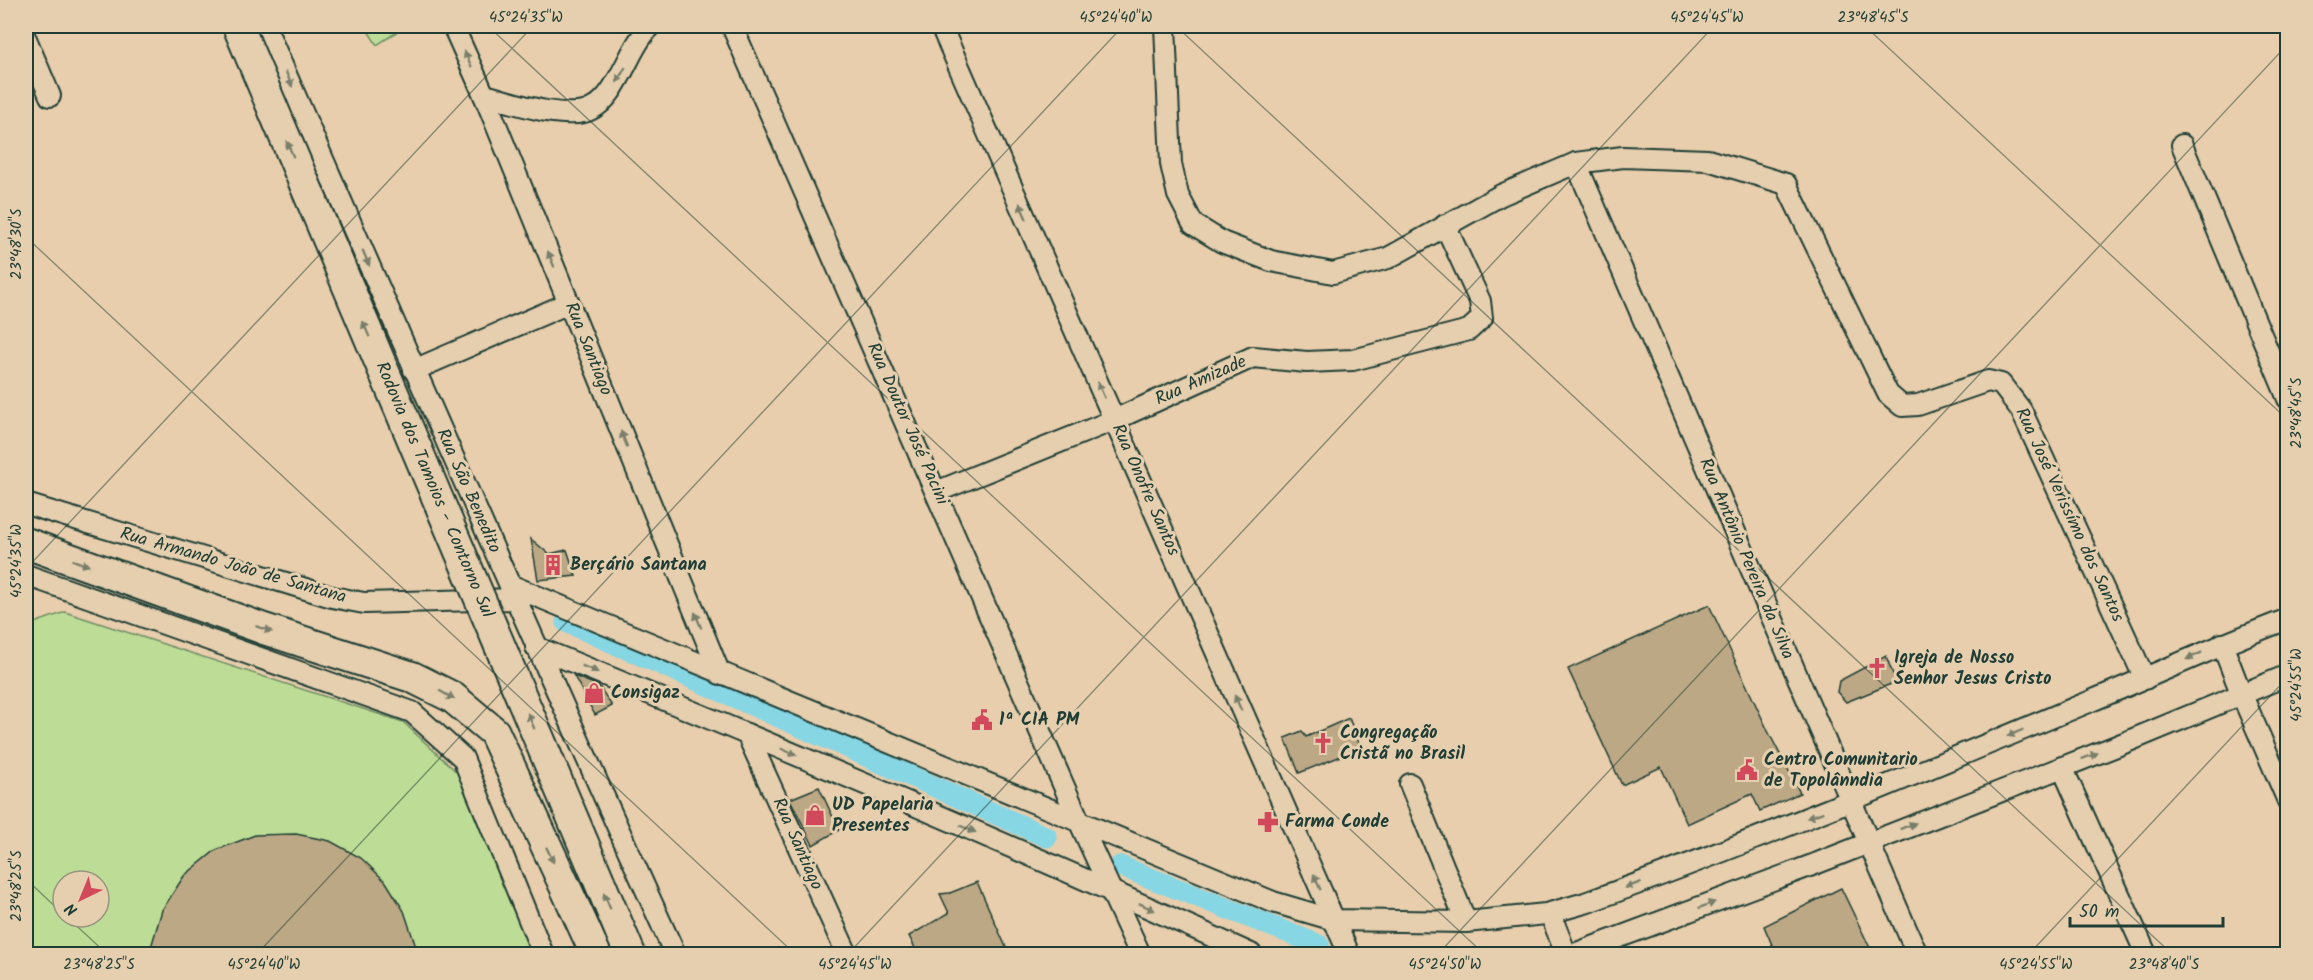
<svg xmlns="http://www.w3.org/2000/svg" width="2313" height="980" font-family="Kalam,sans-serif">
	<style>
		.green { fill: #bddd96; stroke: #6e8d65; stroke-width: 1.5; fill-rule: evenodd }
		.lines { fill: none; stroke-linecap: round; stroke-linejoin: round }
		.canal { stroke: #87d6e4; stroke-width: 21 }
		.building { fill: #bca885; stroke: #1f3d34; stroke-width: 1.5 }
		.minor-casing { stroke: #1f3d34; stroke-width: 24 }
		.highway-casing { stroke: #1f3d34; stroke-width: 34 }
		.minor { stroke: #e6cfaf; stroke-width: 20 }
		.highway { stroke: #e6cfaf; stroke-width: 30 }
		.highway-bridge-casing { stroke: #1f3d34; stroke-width: 34; stroke-linecap: butt }
		.highway-bridge { stroke: #e6cfaf; stroke-width: 30 }
		.oneway { fill: #797f6b }
		.ticks { fill: none; stroke: #1f3d34; stroke-width: 1.5; stroke-opacity: 0.45 }
		.labels { text-anchor: middle; dominant-baseline: central; stroke-width: 6; stroke-linejoin: round; paint-order: stroke }
		.street-label { font-size: 18px; fill: #1f3d34; stroke: #e6cfaf }
		.poi-label { font-size: 18px; font-weight: bold; fill: #1f3d34; stroke: #e6cfaf; text-anchor: start }
		.neatline { fill: none; stroke: #1f3d34; stroke-width: 2 }
		.ticks-label { font-size: 15px; text-anchor: middle; fill: #1f3d34 }
	</style>
	<rect width="100%" height="100%" fill="#e8ceac"/>
	<filter id="ink" filterUnits="userSpaceOnUse"><feTurbulence type="fractalNoise" baseFrequency=".0167" numOctaves="2"/><feDisplacementMap in="SourceGraphic" scale="12" xChannelSelector="R" yChannelSelector="G"/><feConvolveMatrix kernelMatrix="1 2 1 2 8 2 1 2 1" color-interpolation-filters="sRGB"/></filter>
	<g filter="url(#ink)">
		<g class="green">
			<path d="M365,26H406L377,45Z"/>
			<path d="M65,612L403,722L462,777L534,954H26V626ZM63,881H99V917H63Z"/>
		</g>
		<g class="lines">
			<g class="canal">
				<path d="M566,622L1047,837"/>
				<path d="M1120,866L1319,945"/>
			</g>
		</g>
		<g class="building">
			<path d="M531,539L549,554L567,550L576,576L538,580Z"/>
			<path d="M1709,605L1768,731L1800,793L1760,811L1752,794L1687,824L1661,767L1622,785L1568,669Z"/>
			<path d="M1886,656L1896,682L1846,702L1837,692L1839,681Z"/>
			<path d="M574,676L599,686L612,706L595,715Z"/>
			<path d="M1349,718L1361,748L1299,773L1285,738L1302,731L1306,737Z"/>
			<path d="M819,787L839,830L813,845L790,799Z"/>
			<path d="M296,834L330,841L361,858L386,882L404,911L415,944V954H149L162,910L184,876L216,850L255,835Z"/>
			<path d="M977,882L1009,954H918L909,936L949,913L940,894L950,893Z"/>
			<path d="M1841,888L1873,954H1776L1764,926Z"/>
		</g>
		<g class="lines">
			<defs>
				<g id="minor">
					<path d="M265,26C400,336 535,646 675,954"/>
					<path d="M453,26L484,95L720,674"/>
					<path d="M732,26L1080,823L1140,954"/>
					<path d="M941,26L1349,954"/>
					<path d="M1165,26L1171,164L1178,195L1193,224L1222,242L1271,261L1333,273L1388,258L1501,195L1576,163L1623,157L1708,160L1786,184L1888,394L1902,406L1918,405L1988,381L2001,384L2021,410L2145,679"/>
					<path d="M26,39L50,96"/>
					<path d="M484,95C512,102 555,118 584,112C599,108 610,94 617,81C628,63 636,40 651,26"/>
					<path d="M2182,145L2288,399"/>
					<path d="M1576,163L1917,954"/>
					<path d="M414,370L569,303"/>
					<path d="M936,492L1114,420L1253,357L1307,362L1353,360L1469,330L1482,318L1480,301L1445,225"/>
					<path d="M26,504L332,597L364,603L516,599"/>
					<path d="M26,575L412,712L463,758L543,954"/>
					<path d="M510,585L1273,902L1334,920L1466,922L1546,914L1585,903C1756,841 1923,771 2091,701C2156,674 2221,644 2288,619"/>
					<path d="M2222,644L2241,693L2288,801"/>
					<path d="M536,647C776,745 1015,846 1251,954"/>
					<path d="M747,734L847,954"/>
					<path d="M2062,767L2146,954"/>
					<path d="M1410,784L1466,922"/>
					<path d="M1550,913L1566,954"/>
					<path d="M1574,954L1815,864L2119,745L2288,675"/>
				</g>
				<path id="highway" d="M26,543L264,629L412,677L452,697L494,732L596,954"/>
			</defs>
			<use href="#minor" class="minor-casing"/>
			<use href="#highway" class="highway-casing"/>
			<use href="#minor" class="minor"/>
			<use href="#highway" class="highway"/>
			<defs>
				<path id="highway-bridge" d="M238,26L630,954"/>
			</defs>
			<use href="#highway-bridge" class="highway-bridge-casing"/>
			<use href="#highway-bridge" class="highway-bridge"/>
		</g>
		<defs><path id="oneway-solid" d="M-6-.8H1V-3.2L6.5 0L1 3.2V.8H-6Z" transform="scale(1.5)"/></defs>
		<g class="oneway">
			<use href="#oneway-solid" transform="translate(468 59) rotate(-114)"/>
			<use href="#oneway-solid" transform="translate(621 75) rotate(120)"/>
			<use href="#oneway-solid" transform="translate(289 79) rotate(67)"/>
			<use href="#oneway-solid" transform="translate(290 149) rotate(-113)"/>
			<use href="#oneway-solid" transform="translate(1023 211) rotate(-114)"/>
			<use href="#oneway-solid" transform="translate(366 258) rotate(67)"/>
			<use href="#oneway-solid" transform="translate(551 259) rotate(-112)"/>
			<use href="#oneway-solid" transform="translate(366 329) rotate(-113)"/>
			<use href="#oneway-solid" transform="translate(1101 390) rotate(-114)"/>
			<use href="#oneway-solid" transform="translate(624 439) rotate(-112)"/>
			<use href="#oneway-solid" transform="translate(81 563) rotate(20)"/>
			<use href="#oneway-solid" transform="translate(698 620) rotate(-112)"/>
			<use href="#oneway-solid" transform="translate(264 629) rotate(19)"/>
			<use href="#oneway-solid" transform="translate(2194 656) rotate(156)"/>
			<use href="#oneway-solid" transform="translate(590 669) rotate(22)"/>
			<use href="#oneway-solid" transform="translate(447 695) rotate(30)"/>
			<use href="#oneway-solid" transform="translate(1238 703) rotate(-114)"/>
			<use href="#oneway-solid" transform="translate(531 721) rotate(-113)"/>
			<use href="#oneway-solid" transform="translate(2015 733) rotate(157)"/>
			<use href="#oneway-solid" transform="translate(789 752) rotate(23)"/>
			<use href="#oneway-solid" transform="translate(2090 756) rotate(-21)"/>
			<use href="#oneway-solid" transform="translate(1815 815) rotate(159)"/>
			<use href="#oneway-solid" transform="translate(1908 826) rotate(-21)"/>
			<use href="#oneway-solid" transform="translate(968 829) rotate(23)"/>
			<use href="#oneway-solid" transform="translate(550 855) rotate(65)"/>
			<use href="#oneway-solid" transform="translate(1317 882) rotate(-114)"/>
			<use href="#oneway-solid" transform="translate(1633 885) rotate(160)"/>
			<use href="#oneway-solid" transform="translate(607 901) rotate(-113)"/>
			<use href="#oneway-solid" transform="translate(1707 905) rotate(-21)"/>
			<use href="#oneway-solid" transform="translate(1147 907) rotate(25)"/>
		</g>
	</g>
	<path class="ticks" d="M488,26L1484,954M1176,26L2172,954M1865,26L2288,420M26,237L795,954M26,569L533,26M26,879L63,914M67,917L107,954M257,954L1123,26M848,954L1714,26M1438,954L2288,44M2029,954L2288,677"/>
	<defs>
		<symbol id="building-bare" viewBox="-9 -9 18 18"><path d="M-4-6H4V6H1V3H-1V6H-4ZM-2.5-4.3h1.7v1.8h-1.7ZM.8-4.3h1.7v1.8H.8ZM-2.5-1h1.7V.8h-1.7ZM.8-1h1.7V.8H.8Z" fill="#d1495b" stroke="#e6cfaf" stroke-width="2.5" paint-order="stroke"/></symbol>
		<symbol id="church-bare" viewBox="-9 -9 18 18"><path d="M-1.2-6h2.4v3.5h3.3v2.4h-3.3V6h-2.4V-.1h-3.3v-2.4h3.3Z" fill="#d1495b" stroke="#e6cfaf" stroke-width="2.5" paint-order="stroke"/></symbol>
		<symbol id="shop-bare" viewBox="-9 -9 18 18"><path d="M-5-2.5h2.3a2.7 3.5 0 0 1 5.4 0H5L5.5 6h-11ZM-1.5-2.5h3a1.5 2.3 0 0 0-3 0Z" fill="#d1495b" stroke="#e6cfaf" stroke-width="2.5" paint-order="stroke"/></symbol>
		<symbol id="civic-bare" viewBox="-9 -9 18 18"><path d="M-.6-6.5H3V-4.5H.6V-3L4-1V1h2V6H-6V1h2V-1L-.6-3ZM-1.2 2.5V6h2.4V2.5Z" fill="#d1495b" stroke="#e6cfaf" stroke-width="2.5" paint-order="stroke"/></symbol>
		<symbol id="pharmacy-bare" viewBox="-9 -9 18 18"><path d="M-2-6h4v4h4v4h-4v4h-4v-4h-4v-4h4Z" fill="#d1495b" stroke="#e6cfaf" stroke-width="2.5" paint-order="stroke"/></symbol>
	</defs>
	<g fill-rule="evenodd">
		<use href="#building-bare" x="538" y="550" width="30" height="30"/>
		<use href="#church-bare" x="1862" y="653" width="30" height="30"/>
		<use href="#shop-bare" x="579" y="678" width="30" height="30"/>
		<use href="#civic-bare" x="967" y="705" width="30" height="30"/>
		<use href="#church-bare" x="1308" y="728" width="30" height="30"/>
		<use href="#civic-bare" x="1732" y="755" width="30" height="30"/>
		<use href="#shop-bare" x="800" y="800" width="30" height="30"/>
		<use href="#pharmacy-bare" x="1253" y="807" width="30" height="30"/>
	</g>
	<g class="labels">
		<g class="street-label">
			<text transform="translate(588 349) rotate(68)">Rua Santiago</text>
			<text transform="translate(1201 381) rotate(-24)">Rua Amizade</text>
			<text transform="translate(907 424) rotate(66)">Rua Doutor José Pacini</text>
			<text transform="translate(434 490) rotate(67)">Rodovia dos Tamoios - Contorno Sul</text>
			<text transform="translate(1145 490) rotate(66)">Rua Onofre Santos</text>
			<text transform="translate(468 491) rotate(66)">Rua São Benedito</text>
			<text transform="translate(2069 515) rotate(65)">Rua José Verissímo dos Santos</text>
			<text transform="translate(1746 559) rotate(67)">Rua Antônio Pereira da Silva</text>
			<text transform="translate(233 566) rotate(16)">Rua Armando João de Santana</text>
			<text transform="translate(797 844) rotate(66)">Rua Santiago</text>
		</g>
		<g class="poi-label">
			<text x="570" y="565">Berçário Santana</text>
			<text x="1894" y="658">Igreja de Nosso<tspan x="1894" dy="21">Senhor Jesus Cristo</tspan></text>
			<text x="611" y="693">Consigaz</text>
			<text x="999" y="720">1ª CIA PM</text>
			<text x="1340" y="733">Congregação<tspan x="1340" dy="21">Cristã no Brasil</tspan></text>
			<text x="1764" y="760">Centro Comunitario<tspan x="1764" dy="21">de Topolânndia</tspan></text>
			<text x="832" y="805">UD Papelaria<tspan x="832" dy="21">Presentes</tspan></text>
			<text x="1285" y="822">Farma Conde</text>
		</g>
	</g>
	<rect width="2313" height="980" fill="none" stroke="#e6cfaf" stroke-width="66"/>
	<g transform="translate(81 899) rotate(223)"><circle r="28" fill="#e6cfaf" stroke="#96957e" stroke-width="1.5"/>
	<path d="M0-4.5L10 22L0 15L-10 22Z" fill="#d1495b"/>
	<text y="-9" font-size="16" font-weight="bold" text-anchor="middle" fill="#1f3d34">N</text>
	</g>
	<path d="M2070 917v9h153v-9" fill="none" stroke="#1f3d34" stroke-width="3"/>
	<text x="2079" y="917" font-size="18" fill="#1f3d34" stroke="#e6cfaf" stroke-width="4.5" paint-order="stroke">50 m</text>
	<rect x="33" y="33" width="2247" height="914" class="neatline"/>
	<g class="ticks-label">
		<text x="526" y="22">45°24'35"W</text>
		<text x="1116" y="22">45°24'40"W</text>
		<text x="1707" y="22">45°24'45"W</text>
		<text x="1873" y="22">23°48'45"S</text>
		<text transform="translate(16 244) rotate(-90)" y="5">23°48'30"S</text>
		<text transform="translate(2296 413) rotate(-90)" y="5">23°48'45"S</text>
		<text transform="translate(16 561) rotate(-90)" y="5">45°24'35"W</text>
		<text transform="translate(2296 685) rotate(-90)" y="5">45°24'55"W</text>
		<text transform="translate(16 886) rotate(-90)" y="5">23°48'25"S</text>
		<text x="99" y="969">23°48'25"S</text>
		<text x="264" y="969">45°24'40"W</text>
		<text x="855" y="969">45°24'45"W</text>
		<text x="1445" y="969">45°24'50"W</text>
		<text x="2036" y="969">45°24'55"W</text>
		<text x="2164" y="969">23°48'40"S</text>
	</g>
</svg>
